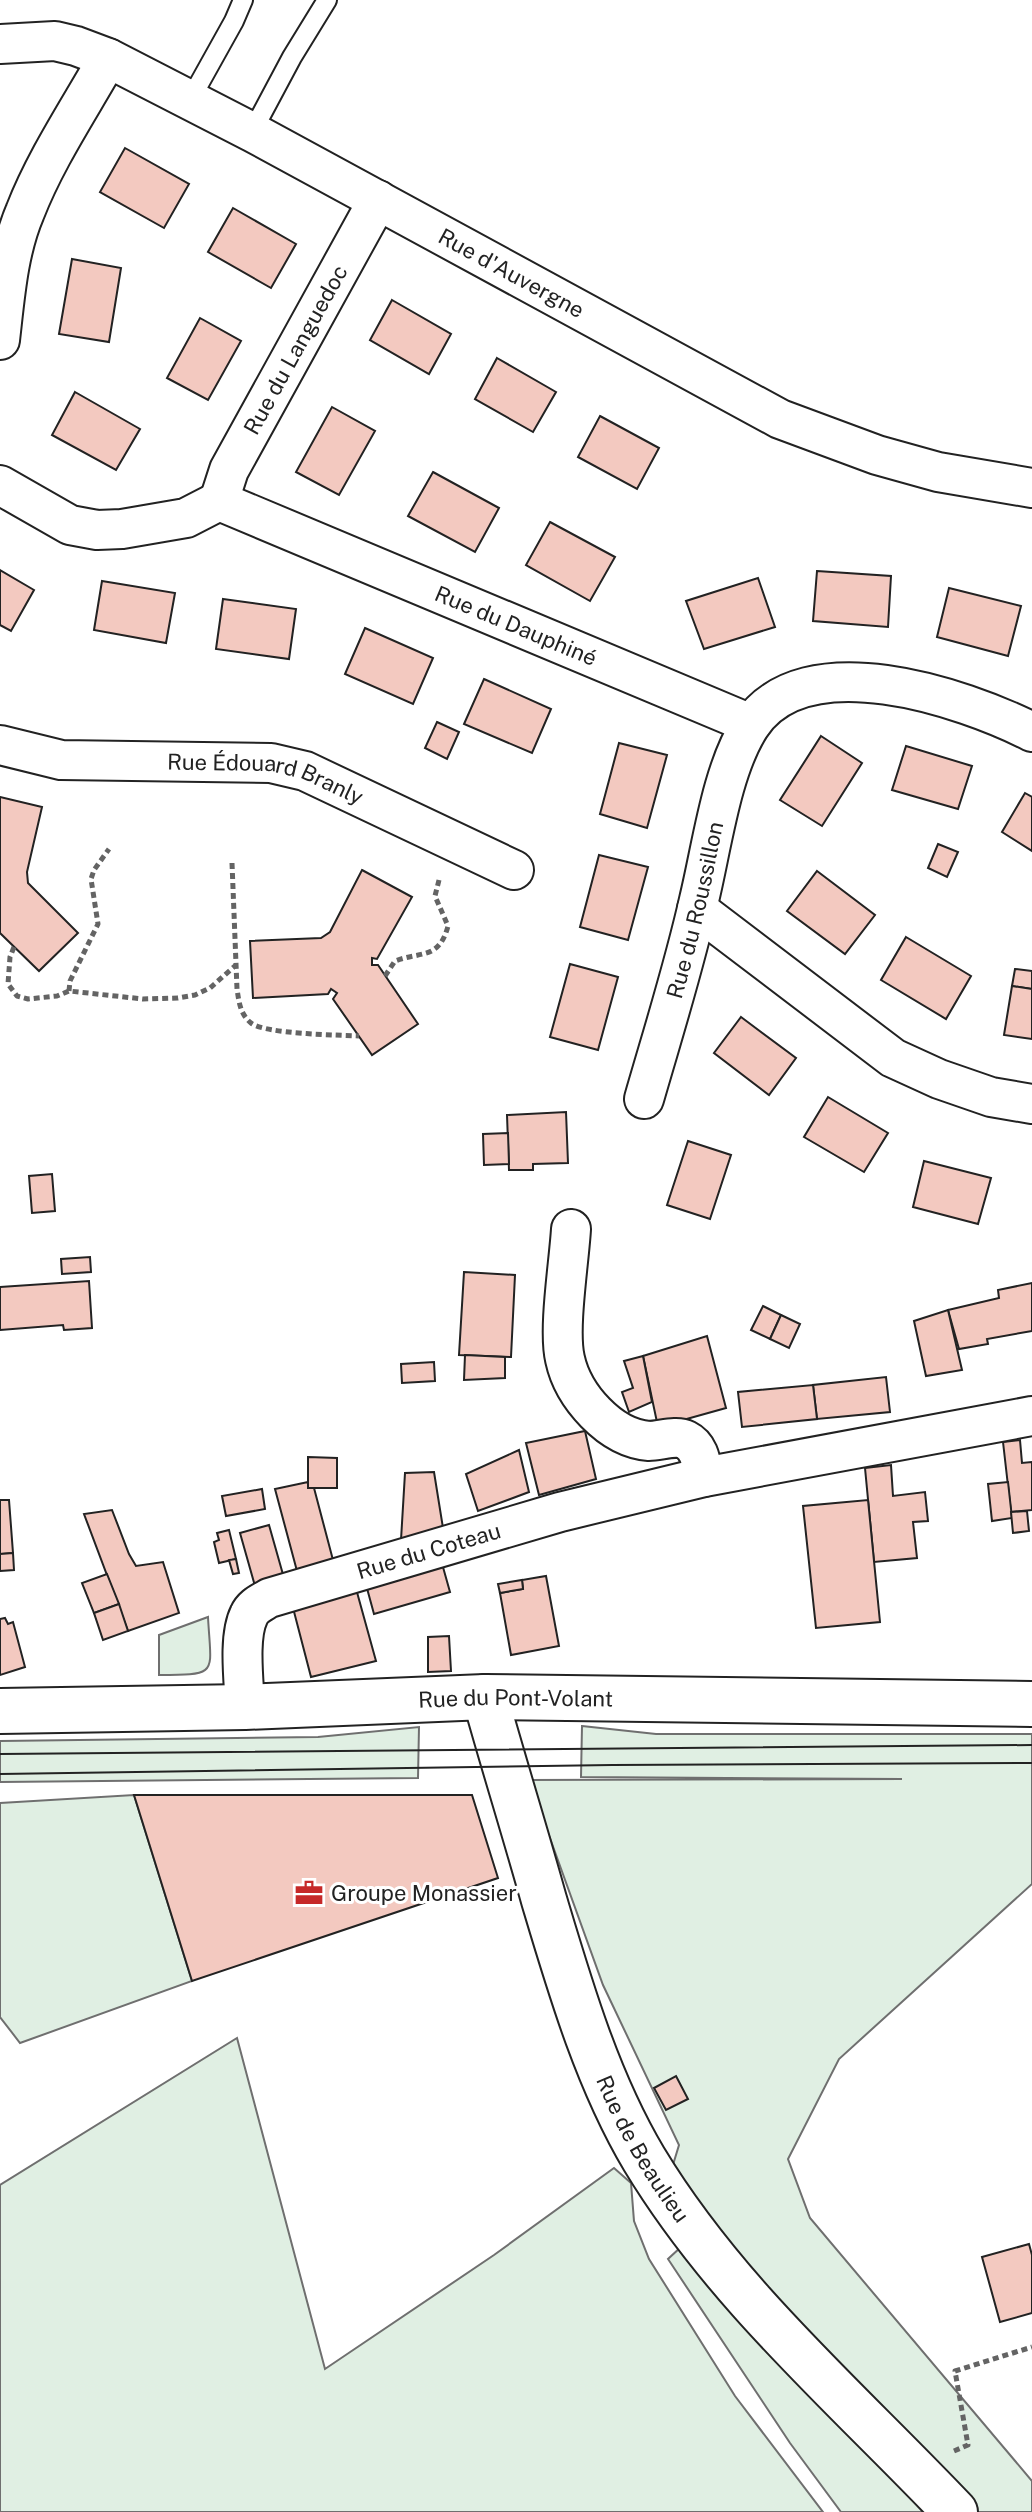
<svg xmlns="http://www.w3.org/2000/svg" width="1032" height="2512" font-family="'Public Sans',sans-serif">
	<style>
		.green { fill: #e0efe3; stroke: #6f6f6f; stroke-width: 2 }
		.building { fill: #f3c9c0; stroke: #222; stroke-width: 2 }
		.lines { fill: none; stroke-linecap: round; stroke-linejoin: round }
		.lane-casing { stroke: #222; stroke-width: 22 }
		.street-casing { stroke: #222; stroke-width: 42 }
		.secondary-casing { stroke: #222; stroke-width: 48 }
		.path { stroke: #646464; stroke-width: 5; stroke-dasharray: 6 4; stroke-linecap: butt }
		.lane { stroke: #fff; stroke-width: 18 }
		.street { stroke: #fff; stroke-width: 38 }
		.secondary { stroke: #fff; stroke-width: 44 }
		.tram { stroke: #222; stroke-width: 2 }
		.labels { text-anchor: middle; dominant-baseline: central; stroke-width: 6; stroke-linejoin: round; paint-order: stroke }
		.street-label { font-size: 22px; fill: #222; stroke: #fff }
		.poi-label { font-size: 22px; fill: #222; stroke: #fff; text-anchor: start }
	</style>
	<rect width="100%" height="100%" fill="#fff"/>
	<g class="green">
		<path d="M208,1617C211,1674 220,1675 159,1675V1635Z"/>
		<path d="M582,1726L656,1734H1032V1884L839,2059L788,2159L810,2218L1032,2481V2512H841L790,2443L668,2259L695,2234L665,2191L679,2145L603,1985L529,1780L902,1779L581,1777Z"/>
		<path d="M419,1727L418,1778L0,1782V1741L318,1737Z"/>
		<path d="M134,1795L192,1981L20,2043L0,2017V1803Z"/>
		<path d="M237,2038L325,2369L494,2255L614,2168L631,2183L634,2221L649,2259L735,2396L823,2512H0V2185Z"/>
	</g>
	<g class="building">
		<path d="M125,148L189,184L164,228L100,192Z"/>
		<path d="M233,208L296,244L271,288L208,252Z"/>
		<path d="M72,259L121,268L109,342L59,334Z"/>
		<path d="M392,300L451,334L429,374L370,340Z"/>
		<path d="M200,318L241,341L208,400L167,378Z"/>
		<path d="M497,358L556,392L533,432L475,399Z"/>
		<path d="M75,392L140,429L116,470L52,435Z"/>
		<path d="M332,407L375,431L339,495L296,472Z"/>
		<path d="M600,416L659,448L637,489L578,457Z"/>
		<path d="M433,472L499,508L475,552L408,516Z"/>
		<path d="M550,522L615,557L590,601L526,565Z"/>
		<path d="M0,570L34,590L11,631L0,625Z"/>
		<path d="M817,571L891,576L888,627L813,621Z"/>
		<path d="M758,578L775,627L704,649L686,601Z"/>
		<path d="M102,581L175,593L166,643L94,630Z"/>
		<path d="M949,588L1021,606L1008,656L937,637Z"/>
		<path d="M223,599L296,609L289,659L216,649Z"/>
		<path d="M365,628L433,658L413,704L345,674Z"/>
		<path d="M484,679L551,709L532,753L464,724Z"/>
		<path d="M437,722L459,732L447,759L425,748Z"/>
		<path d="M821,736L862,763L822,826L780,800Z"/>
		<path d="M619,743L667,755L647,828L600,814Z"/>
		<path d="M906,746L972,766L958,809L892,790Z"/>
		<path d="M1025,793L1032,797V851L1002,832Z"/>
		<path d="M0,797L42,807L27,872L28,883L78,933L39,971L0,933Z"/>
		<path d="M938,844L958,852L947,877L928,868Z"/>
		<path d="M599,855L648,867L628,940L580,927Z"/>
		<path d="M362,870L412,897L377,959L372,958V965H378L418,1024L372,1055L333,999L337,993L331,989L328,994L253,998L250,941L321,938L330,932Z"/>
		<path d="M817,871L875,915L845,954L787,911Z"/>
		<path d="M906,937L971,976L946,1019L881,980Z"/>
		<path d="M570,964L618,977L598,1050L550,1037Z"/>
		<path d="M1015,969L1032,971V989L1012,986Z"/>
		<path d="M1012,986L1032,989V1039L1004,1035Z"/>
		<path d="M741,1017L796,1058L769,1095L714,1053Z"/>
		<path d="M828,1097L888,1133L864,1172L804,1137Z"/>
		<path d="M566,1112L568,1163L533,1164V1170H509L507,1115Z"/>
		<path d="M508,1133L509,1164L484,1165L483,1134Z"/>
		<path d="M688,1141L731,1155L710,1219L667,1205Z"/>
		<path d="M924,1161L991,1178L978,1224L913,1207Z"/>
		<path d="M52,1174L55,1211L32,1213L29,1176Z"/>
		<path d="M90,1257L91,1272L62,1274L61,1259Z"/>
		<path d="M464,1272L515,1275L511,1357L459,1355Z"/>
		<path d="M89,1281L92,1328L64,1330L63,1325L0,1330V1287Z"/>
		<path d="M1032,1283V1331L987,1339L988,1344L959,1349L948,1310L999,1298L998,1290Z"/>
		<path d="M763,1306L781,1315L770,1339L751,1330Z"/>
		<path d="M948,1310L962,1370L926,1376L914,1321Z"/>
		<path d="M781,1315L800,1324L789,1348L770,1339Z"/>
		<path d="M707,1336L726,1408L658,1427L643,1356Z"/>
		<path d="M465,1355L505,1357V1378L464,1380Z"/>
		<path d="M643,1356L652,1402L629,1412L622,1392L633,1388L624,1361Z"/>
		<path d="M434,1362L435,1381L402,1383L401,1364Z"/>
		<path d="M886,1377L890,1412L817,1419L813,1385Z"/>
		<path d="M813,1385L817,1419L742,1427L738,1392Z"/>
		<path d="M585,1431L596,1479L539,1495L526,1443Z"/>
		<path d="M1020,1440L1022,1463L1032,1462V1510L1011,1512L1003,1442Z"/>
		<path d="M519,1450L529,1492L478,1511L466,1474Z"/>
		<path d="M308,1457L337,1458V1488H308Z"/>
		<path d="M891,1465L893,1496L925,1492L928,1521L913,1522L917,1558L874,1562L865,1468Z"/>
		<path d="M434,1472L443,1528L401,1540L405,1473Z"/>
		<path d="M308,1482V1488H314L333,1560L297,1571L275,1489Z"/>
		<path d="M1008,1482L1012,1518L992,1521L988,1484Z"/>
		<path d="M262,1489L265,1509L226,1516L222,1496Z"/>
		<path d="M0,1500H9L13,1553L0,1554Z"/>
		<path d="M868,1500L880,1622L816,1628L803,1506Z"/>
		<path d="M112,1510L129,1554L136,1566L163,1562L179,1613L128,1631L84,1514Z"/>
		<path d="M1027,1511L1029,1531L1013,1533L1011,1512Z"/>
		<path d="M269,1525L284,1578L255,1586L240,1533Z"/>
		<path d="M229,1530L236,1559L219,1563L214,1542L219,1540L217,1533Z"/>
		<path d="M13,1553L14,1570L0,1571V1554Z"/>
		<path d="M236,1559L239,1573L233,1574L229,1560Z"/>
		<path d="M441,1560L450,1592L374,1614L365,1581Z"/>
		<path d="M107,1574L119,1604L94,1613L82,1583Z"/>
		<path d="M546,1576L559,1646L511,1655L500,1593L523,1589L522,1580Z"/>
		<path d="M522,1580L523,1589L500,1593L498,1584Z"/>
		<path d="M355,1585L376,1661L311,1677L292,1604Z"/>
		<path d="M119,1604L128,1631L103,1640L94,1613Z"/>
		<path d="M5,1618L8,1624L13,1622L25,1667L0,1675V1619Z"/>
		<path d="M449,1636L451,1671L428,1672V1637Z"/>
		<path d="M134,1795H472L498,1878L192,1981Z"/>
		<path d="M676,2076L688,2099L666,2110L654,2088Z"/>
		<path d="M1029,2244L1032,2255V2313L1000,2322L982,2257Z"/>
	</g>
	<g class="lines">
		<defs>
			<g id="lane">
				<path d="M190,100L234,21L243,0"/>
				<path d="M252,132L292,57L327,0"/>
			</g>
			<g id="street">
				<path id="s1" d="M0,44L55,41L76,46L108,58L252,132L780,419L877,455L938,472L1032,488"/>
				<path d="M0,340C5,297 8,252 25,212C46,158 80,108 108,58"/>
				<path d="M0,485L70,525L97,530L122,529L186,518L219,501"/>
				<path id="s2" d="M219,501L751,724"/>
				<path id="s3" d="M219,501L229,470L378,200"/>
				<path id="s4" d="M0,745L61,760L271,763L305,771L514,870"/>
				<path d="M697,909L893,1058L939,1079L991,1097L1032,1104"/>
				<path id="s5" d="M644,1099C663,1033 684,967 699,900C712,847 721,771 750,726C804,643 963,697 1032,732"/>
				<path d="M571,1229C569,1263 558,1329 565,1359C573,1396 610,1438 649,1441C660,1441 676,1435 686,1440C700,1447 701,1463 704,1477"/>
				<path id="s6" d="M245,1707C244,1682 238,1637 249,1615C253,1606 261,1603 269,1598L560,1512L704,1477L1032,1416"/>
			</g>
			<g id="secondary">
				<path id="s7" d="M485,1697C504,1765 525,1832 544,1900C570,1987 597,2080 644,2159C726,2295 847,2398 955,2512"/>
				<path id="s8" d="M0,1711L245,1707L485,1697L1032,1704"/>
			</g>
		</defs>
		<use href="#lane" class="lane-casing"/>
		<use href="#street" class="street-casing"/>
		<use href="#secondary" class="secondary-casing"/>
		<g class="path">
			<path d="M232,863L237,989C239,1002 240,1014 251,1023C264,1034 338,1035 359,1036"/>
			<path d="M14,947L10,957L8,984L17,996L28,999L57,996L69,991L143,999L178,998L195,995L210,988L236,965"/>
			<path d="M385,976L395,961C421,951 439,960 448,926L435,896L439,880"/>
			<path d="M69,991L70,981L98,924L91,879L94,870L109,849"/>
			<path d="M954,2451L968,2445L955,2371L1032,2347"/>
		</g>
		<use href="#lane" class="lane"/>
		<use href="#street" class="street"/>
		<use href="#secondary" class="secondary"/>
		<g class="tram">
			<path d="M0,1754L1032,1745"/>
			<path d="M0,1774L612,1765L1032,1763"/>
		</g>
	</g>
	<defs>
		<symbol id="office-bare" viewBox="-9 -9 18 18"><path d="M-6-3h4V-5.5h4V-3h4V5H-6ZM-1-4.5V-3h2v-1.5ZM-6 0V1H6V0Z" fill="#c62828" stroke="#fff" stroke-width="2.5" paint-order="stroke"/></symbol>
	</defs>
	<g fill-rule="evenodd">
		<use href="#office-bare" x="289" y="1873" width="40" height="40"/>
	</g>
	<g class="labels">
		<g class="street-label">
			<text stroke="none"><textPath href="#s1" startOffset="568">Rue d'Auvergne</textPath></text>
			<text stroke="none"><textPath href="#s3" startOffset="170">Rue du Languedoc</textPath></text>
			<text stroke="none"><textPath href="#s2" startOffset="322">Rue du Dauphiné</textPath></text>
			<text stroke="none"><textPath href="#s4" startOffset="270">Rue Édouard Branly</textPath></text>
			<text stroke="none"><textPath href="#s5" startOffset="196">Rue du Roussillon</textPath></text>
			<text stroke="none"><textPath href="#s6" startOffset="286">Rue du Coteau</textPath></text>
			<text stroke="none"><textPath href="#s8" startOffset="516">Rue du Pont-Volant</textPath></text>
			<text stroke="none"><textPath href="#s7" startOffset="480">Rue de Beaulieu</textPath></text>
		</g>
		<g class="poi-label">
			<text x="331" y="1893">Groupe Monassier</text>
		</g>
	</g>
</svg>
